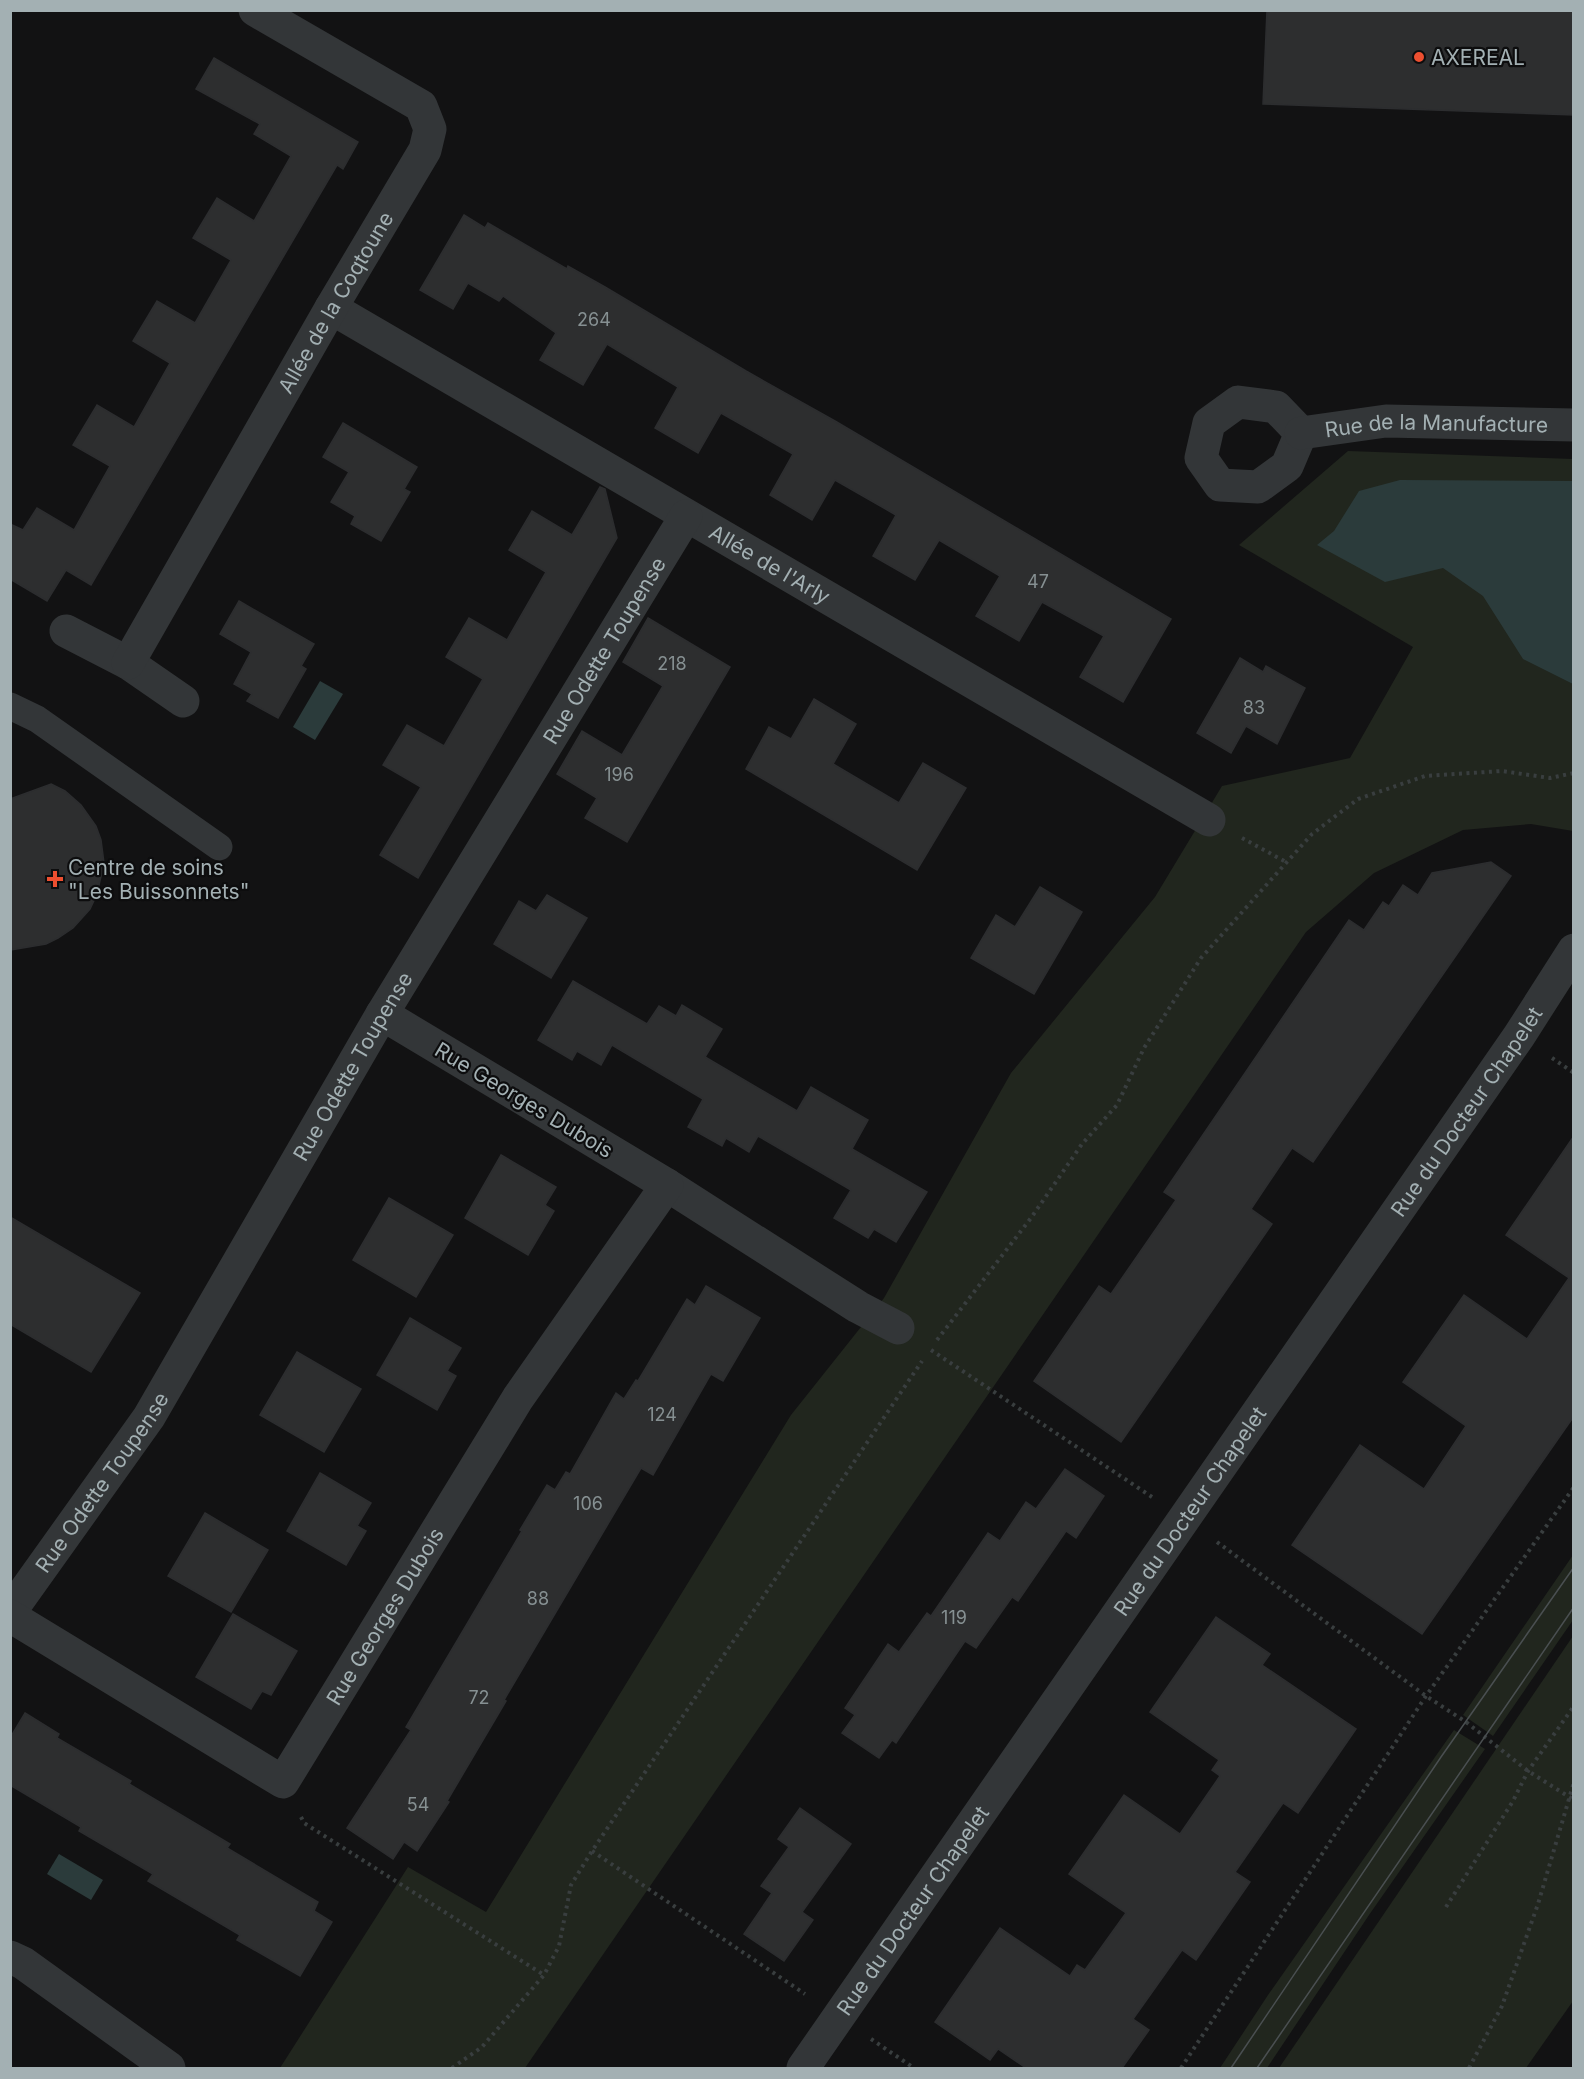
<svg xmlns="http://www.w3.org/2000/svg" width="1584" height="2079" font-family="Inter,sans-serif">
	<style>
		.green { fill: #21261e }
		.water { fill: #2b3b3b }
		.building { fill: #2d2e2f; stroke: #2c2d2f; stroke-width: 1.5 }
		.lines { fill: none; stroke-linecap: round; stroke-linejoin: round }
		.path { stroke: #393e3f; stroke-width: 4; stroke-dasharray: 3 4.5; stroke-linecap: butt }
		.pedestrian { stroke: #333638; stroke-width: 27 }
		.minor { stroke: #333638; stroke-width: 33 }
		.tram { stroke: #4a4f51; stroke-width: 1.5 }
		.poi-dot { fill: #ed4f30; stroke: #0d0d0e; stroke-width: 2 }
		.labels { text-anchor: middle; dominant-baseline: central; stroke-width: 4.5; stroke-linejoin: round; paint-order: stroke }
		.number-label { font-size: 18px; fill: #869092 }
		.poi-label { font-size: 21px; fill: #a3b0b3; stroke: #0d0d0e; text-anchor: start }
		.street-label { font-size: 21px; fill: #a3b0b3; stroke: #0d0d0e }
	</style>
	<rect width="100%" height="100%" fill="#121213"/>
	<g class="green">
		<path d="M1348,451L1573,459V831L1531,824L1463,830L1374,873L1306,932L525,2068H280L408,1867L486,1912L791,1415L884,1298L1011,1073L1155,897L1222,786L1350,758L1413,647L1239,545Z"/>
		<path d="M1573,1555V1620L1493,1736L1463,1715Z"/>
		<path d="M1573,1636V2001L1526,2068H1279Z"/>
		<path d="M1454,1730L1485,1749L1369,1915L1267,2068H1220L1268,1995Z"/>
	</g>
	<g class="water">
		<path d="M1400,480L1573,481V684L1523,659L1483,596L1443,568L1385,582L1317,545L1334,531L1359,491Z"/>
		<path d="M320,681L343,694L315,740L293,727Z"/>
		<path d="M59,1854L103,1880L91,1900L47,1874Z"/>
	</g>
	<g class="building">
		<path d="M1267,10H1574V115L1263,104Z"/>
		<path d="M214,58L358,142L343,169L337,165L91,585L66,570L47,601L10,579V524L23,530L37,508L74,530L110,466L73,445L97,405L134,427L170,363L133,341L157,301L195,323L231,260L193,238L217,198L254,221L291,156L254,134L260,124L196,89Z"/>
		<path d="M464,215L485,228L488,223L567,269L568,266L605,287L746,371L835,421L1171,619L1123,702L1080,677L1104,636L1042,602L1019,641L976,616L1000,576L939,540L915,580L873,556L896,515L835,480L812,520L770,495L793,454L721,413L698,453L655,428L678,387L607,344L583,385L540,360L556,333L503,296L499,301L468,283L453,309L420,290Z"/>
		<path d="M343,423L417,467L404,489L410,492L381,541L351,524L355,516L331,502L349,472L323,457Z"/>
		<path d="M600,487L605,489L617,538L418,878L380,855L421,787L383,765L407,725L444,746L483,679L446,657L469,618L507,640L546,572L509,550L532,511L572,535Z"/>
		<path d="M239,601L314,644L301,666L306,669L278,718L247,701L252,694L234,684L251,652L220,634Z"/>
		<path d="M648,618L730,667L627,842L585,818L597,798L557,774L582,731L622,755L663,686L623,662Z"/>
		<path d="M1240,658L1263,672L1266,666L1305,688L1277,744L1246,726L1231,753L1197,733Z"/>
		<path d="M814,699L856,724L833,764L899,803L923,763L966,788L917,870L746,769L769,727L791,739Z"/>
		<path d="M51,784L65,791L81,805L96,826L101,840L104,863L97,894L90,909L73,928L58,938L46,944L10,950V799Z"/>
		<path d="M1491,862L1511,876L1313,1162L1292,1148L1251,1209L1272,1224L1121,1442L1034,1381L1099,1286L1111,1294L1176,1200L1164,1192L1349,920L1364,930L1383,902L1389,906L1403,885L1418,895L1432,873Z"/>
		<path d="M1040,887L1082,912L1034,994L971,958L996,915L1015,927Z"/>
		<path d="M547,895L587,918L551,978L494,944L519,901L536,911Z"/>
		<path d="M573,981L647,1024L659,1006L676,1016L682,1005L722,1029L705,1057L797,1111L811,1087L868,1120L852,1149L927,1192L896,1242L874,1229L868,1238L834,1218L851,1190L758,1136L749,1152L726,1138L722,1146L688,1127L703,1099L612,1045L601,1065L577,1051L572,1060L538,1040Z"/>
		<path d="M1574,1136V1416L1422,1634L1292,1545L1360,1445L1424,1489L1466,1426L1403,1382L1464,1295L1527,1339L1569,1278L1506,1235Z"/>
		<path d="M501,1155L556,1187L545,1205L554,1211L528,1255L465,1218Z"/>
		<path d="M389,1198L453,1235L416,1297L353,1260Z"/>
		<path d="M10,1217L140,1293L91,1372L10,1324Z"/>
		<path d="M706,1286L760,1318L723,1381L711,1374L653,1475L641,1468L504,1700L506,1701L447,1801L449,1802L417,1851L404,1842L393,1859L347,1828L411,1730L406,1727L522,1531L520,1530L547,1485L555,1490L566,1472L570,1474L616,1393L624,1399L636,1380L638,1381L687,1299L695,1305Z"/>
		<path d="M410,1318L461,1348L447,1371L456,1376L437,1410L377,1375Z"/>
		<path d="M297,1352L361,1389L324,1452L260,1415Z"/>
		<path d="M1065,1469L1104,1496L1076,1538L1066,1531L1018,1601L1012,1597L976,1648L965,1641L896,1743L892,1740L879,1758L842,1733L855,1715L845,1708L888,1644L899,1652L927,1613L931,1616L988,1533L1000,1541L1026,1502L1036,1509Z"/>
		<path d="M320,1473L371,1503L357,1526L366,1531L346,1565L287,1531Z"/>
		<path d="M205,1513L268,1550L231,1612L168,1576Z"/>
		<path d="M233,1614L297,1651L271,1695L262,1691L251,1709L196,1677Z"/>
		<path d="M1216,1617L1270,1654L1262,1665L1356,1729L1298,1813L1283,1803L1235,1872L1250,1882L1196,1960L1182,1950L1133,2019L1149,2030L1122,2068H1026L998,2049L990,2060L935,2022L1000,1928L1070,1976L1077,1965L1085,1970L1126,1913L1069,1874L1124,1795L1180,1834L1220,1776L1212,1770L1219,1760L1150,1712Z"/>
		<path d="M25,1713L59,1734L57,1738L131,1781L129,1784L230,1844L227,1848L318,1902L314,1911L332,1922L300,1976L237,1940L240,1935L148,1881L153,1874L79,1831L81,1827L10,1785V1738Z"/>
		<path d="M800,1808L851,1844L802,1912L813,1920L784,1961L744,1934L772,1893L761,1886L789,1847L778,1839Z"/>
	</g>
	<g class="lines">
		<g class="path">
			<path d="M1242,838L1286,862"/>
			<path d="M1552,1058L1574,1073"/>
			<path d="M937,1340L1031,1218L1082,1144L1117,1105L1144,1048L1201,958L1312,834L1358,799L1425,776L1502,771L1550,778L1574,773"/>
			<path d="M931,1350L1152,1497"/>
			<path d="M1217,1542L1426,1696L1466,1722L1528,1771L1574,1800"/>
			<path d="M301,1817L304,1823L544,1975"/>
			<path d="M592,1851L805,1994"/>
			<path d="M1446,1907L1513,1801L1528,1771L1574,1706"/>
			<path d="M871,2039L914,2068"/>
			<path d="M452,2068L482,2047L544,1975L559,1946L571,1885L592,1851L922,1361"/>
			<path d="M1181,2068L1426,1696L1574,1487"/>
			<path d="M1469,2068L1502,2006L1538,1904L1574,1782"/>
		</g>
		<path class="pedestrian" d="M10,706L37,719L219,847"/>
		<g class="minor">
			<path id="s1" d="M331,308L1209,820"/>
			<path d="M1238,402L1276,407L1301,433L1287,466L1258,487L1220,485L1201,458L1209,423Z"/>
			<path id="s2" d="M1301,433L1386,421L1574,425"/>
			<path d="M66,631L128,663L183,701"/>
			<path id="s3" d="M128,663L331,308L425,150L430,129L421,106L255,10"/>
			<path d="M667,1185L858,1307L898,1328"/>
			<path id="s4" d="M10,1612L149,1417L382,1014L686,516"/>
			<path id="s5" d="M10,1616L283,1782L518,1398L667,1185L382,1014"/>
			<path d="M10,1957L23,1963L169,2068"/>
			<path id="s6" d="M803,2068L1519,1036L1574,950"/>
		</g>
		<g class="tram">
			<path d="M1231,2068L1441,1757L1574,1567"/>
			<path d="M1257,2068L1574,1607"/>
		</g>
	</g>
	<g class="poi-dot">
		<circle cx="1419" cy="57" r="6"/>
		<path d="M52 870h6v6h6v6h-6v6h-6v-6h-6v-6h6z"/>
	</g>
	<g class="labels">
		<g class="number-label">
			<text x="594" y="319">264</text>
			<text x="1038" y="581">47</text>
			<text x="672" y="663">218</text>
			<text x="1254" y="707">83</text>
			<text x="619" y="774">196</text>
			<text x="662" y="1414">124</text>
			<text x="588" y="1503">106</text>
			<text x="538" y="1598">88</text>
			<text x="954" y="1617">119</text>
			<text x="479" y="1697">72</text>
			<text x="418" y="1804">54</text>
		</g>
		<g class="poi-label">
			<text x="1431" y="57">AXEREAL</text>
			<text x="68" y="867">Centre de soins<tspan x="68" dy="24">"Les Buissonnets"</tspan></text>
		</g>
		<g class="street-label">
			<text stroke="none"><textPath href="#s3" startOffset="416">Allée de la Coqtoune</textPath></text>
			<text stroke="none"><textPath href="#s2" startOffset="136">Rue de la Manufacture</textPath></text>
			<text stroke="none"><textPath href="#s1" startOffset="508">Allée de l'Arly</textPath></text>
			<text stroke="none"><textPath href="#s4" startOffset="1131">Rue Odette Toupense</textPath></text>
			<text stroke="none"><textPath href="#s4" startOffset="645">Rue Odette Toupense</textPath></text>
			<text transform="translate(524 1100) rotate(31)">Rue Georges Dubois</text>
			<text stroke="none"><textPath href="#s6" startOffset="1164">Rue du Docteur Chapelet</textPath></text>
			<text stroke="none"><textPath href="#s4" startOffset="159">Rue Odette Toupense</textPath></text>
			<text stroke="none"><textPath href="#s6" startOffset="678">Rue du Docteur Chapelet</textPath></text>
			<text stroke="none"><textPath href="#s5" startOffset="514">Rue Georges Dubois</textPath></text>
			<text stroke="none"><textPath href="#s6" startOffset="192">Rue du Docteur Chapelet</textPath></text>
		</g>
	</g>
	<rect width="1584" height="2079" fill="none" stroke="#a3b0b3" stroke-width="24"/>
</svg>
